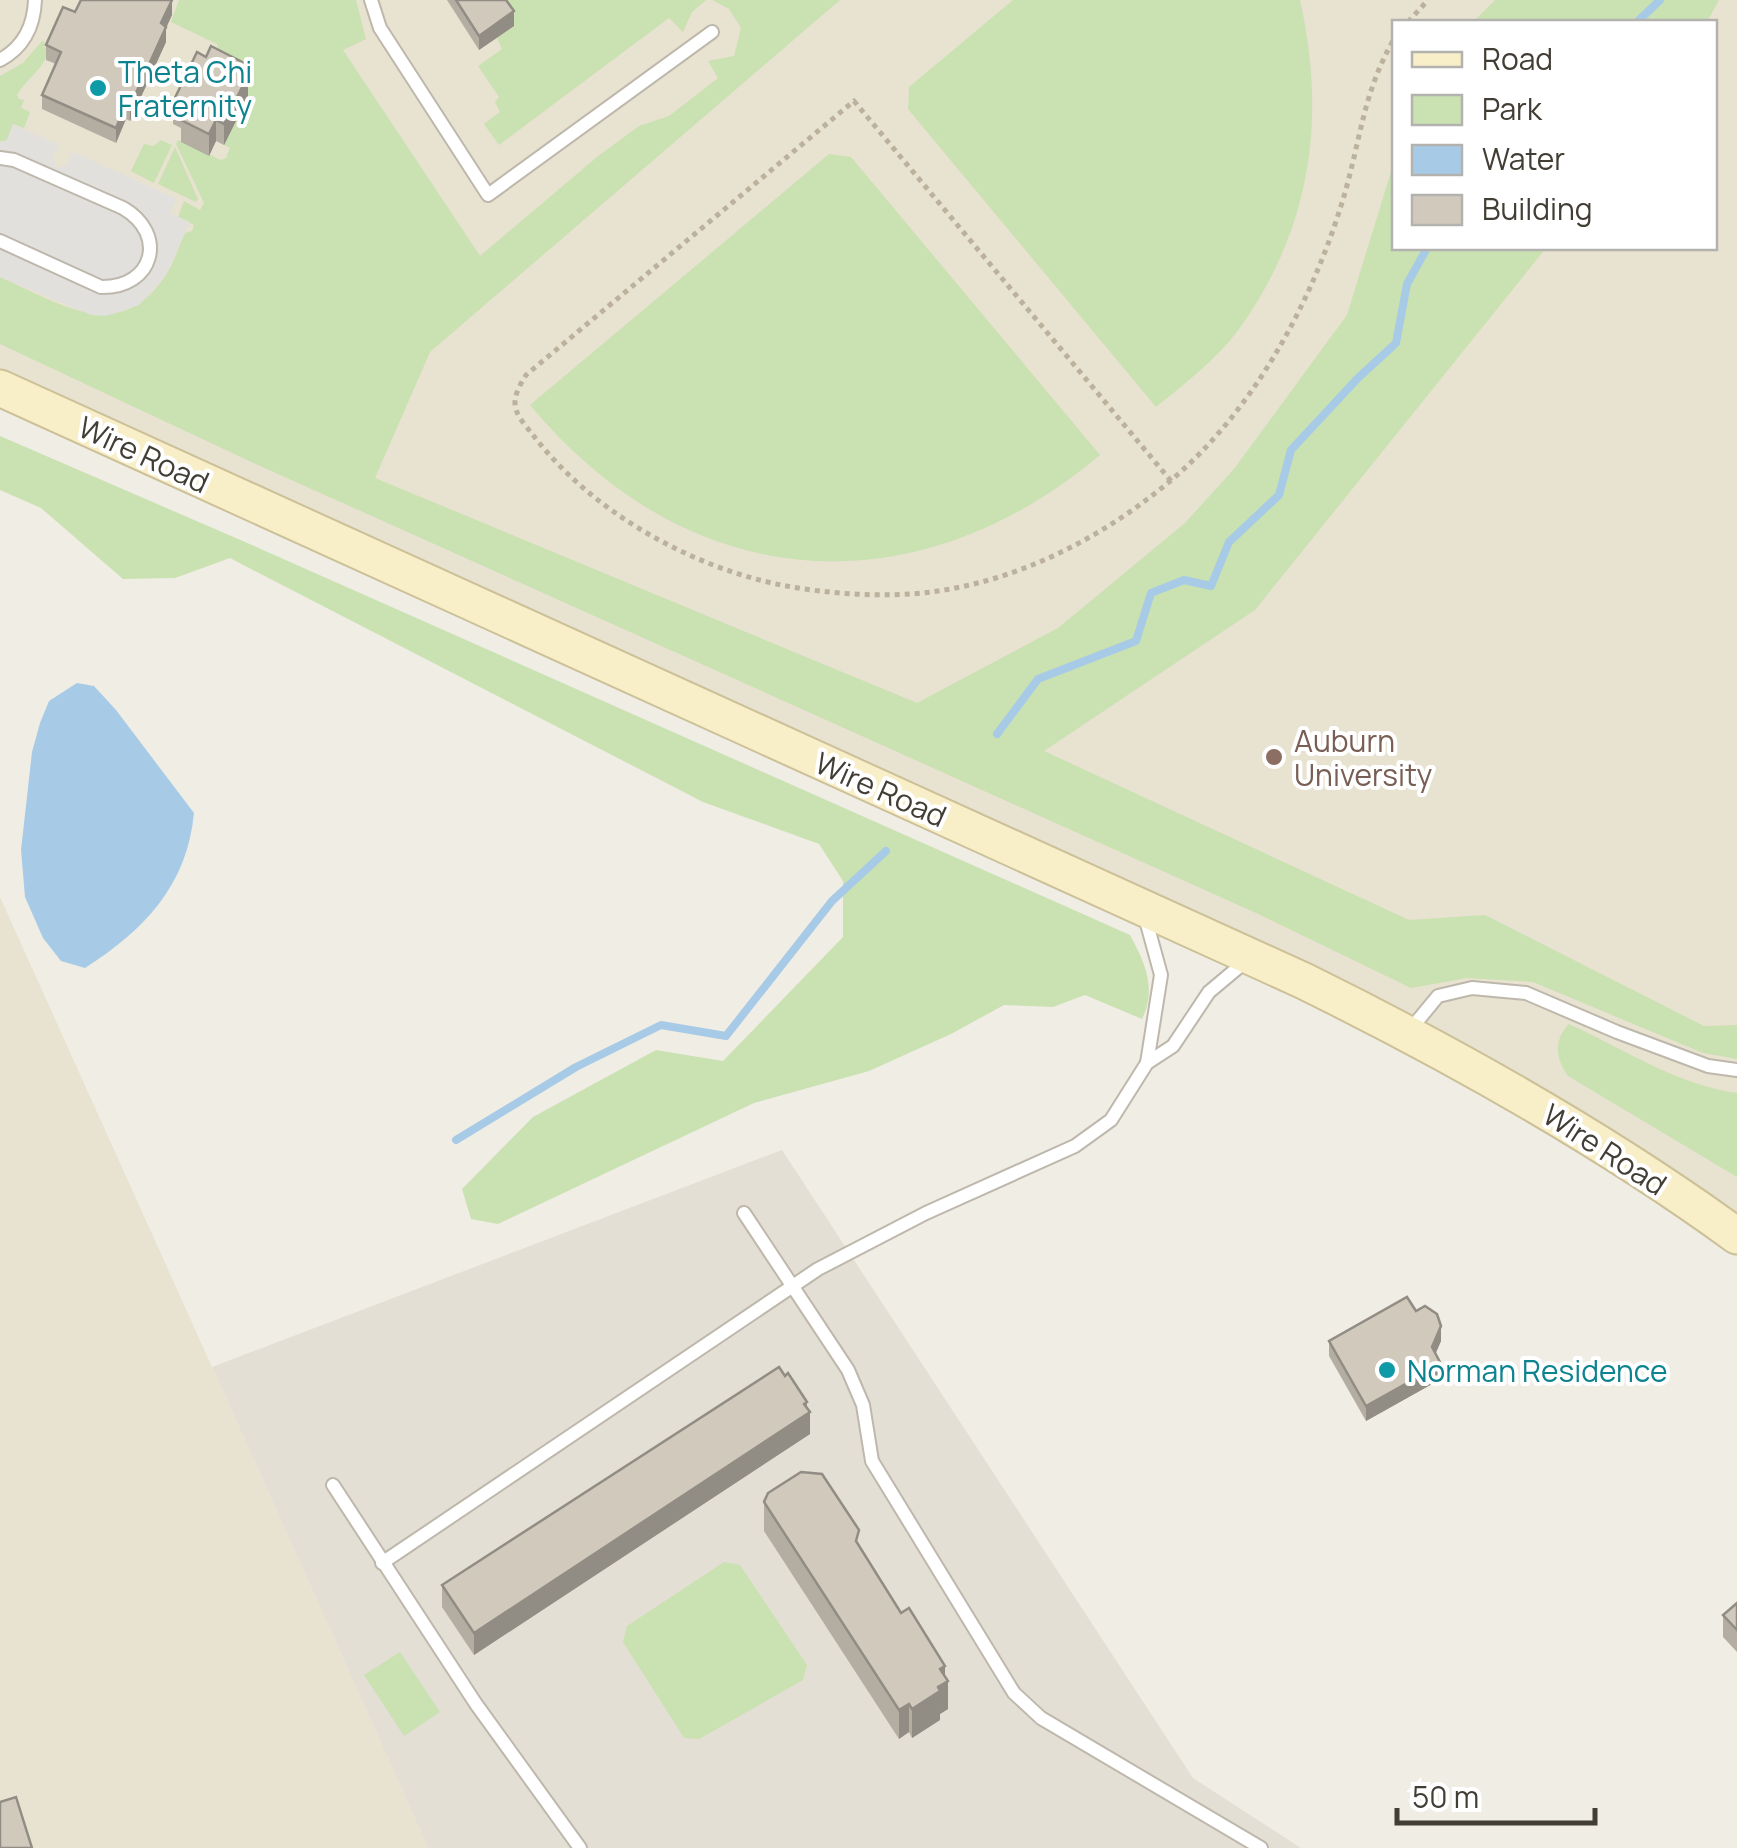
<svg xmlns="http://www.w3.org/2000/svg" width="1737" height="1848" font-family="Manrope,sans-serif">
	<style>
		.residential { fill: #e4dfd4 }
		.education { fill: #e8e2d0; fill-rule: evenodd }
		.green { fill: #cae1b2 }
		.parking { fill: #e2e0dd }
		.water { fill: #a7cbe7 }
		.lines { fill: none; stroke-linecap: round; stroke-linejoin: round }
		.stream { stroke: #a7cbe7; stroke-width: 8 }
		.lane-casing { stroke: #beb8ac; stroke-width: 16 }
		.secondary-casing { stroke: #ccc099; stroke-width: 39 }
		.path { stroke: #bbb19c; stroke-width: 5; stroke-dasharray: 5 5; stroke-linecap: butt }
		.lane { stroke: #fff; stroke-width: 12 }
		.secondary { stroke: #f8eec7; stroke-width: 35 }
		.wall { fill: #b4ada2 }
		.shaded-wall { fill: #928d84 }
		.building { fill: #d1c9bc; stroke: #928d84; stroke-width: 2.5 }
		.culture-dot { fill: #0f9aa8; stroke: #fff; stroke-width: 4 }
		.education-dot { fill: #8d6e63; stroke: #fff; stroke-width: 4 }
		.labels { text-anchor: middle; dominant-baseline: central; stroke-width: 8; stroke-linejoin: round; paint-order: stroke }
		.culture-label { font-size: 30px; fill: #0d838f; stroke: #fff; text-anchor: start }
		.street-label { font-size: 30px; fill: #423e35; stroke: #fff }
		.education-label { font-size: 30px; fill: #785e54; stroke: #fff; text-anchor: start }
	</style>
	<rect width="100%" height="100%" fill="#f0ede5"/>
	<path class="residential" d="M782,1150L1193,1778L1301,1848H428L212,1367Z"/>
	<g class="education">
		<path d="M0,0H1737V1236L1558,1117L0,388ZM1394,22H1714V248H1394Z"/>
		<path d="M0,897L212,1367L428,1848H0Z"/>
	</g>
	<g class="green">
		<path d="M179,0H356L366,39L343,50L480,256L597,157L639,126L669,116L718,78L708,61L734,56L741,28L729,9L712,0H840L430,352L375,478L917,703L1058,628L1185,523L1234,469L1347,315L1394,162V248H1546L1255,610L1044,751L1409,920L1485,915L1704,1026L1737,1025V1059L1703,1053L1533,982L1467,978L1411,988L1256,913L247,460L0,344V277C59,303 119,346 165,276C174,263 179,246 185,233L192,231L194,225L178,217L184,201L200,210L204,203L176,144L178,140L221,160L226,158L230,148L224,145L219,51L217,44L171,22Z"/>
		<path d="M496,0H706L692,12L683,32L669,18L499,145L484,124L500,112L495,102L499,97L478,66L502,49L497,38L514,26Z"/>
		<path d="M1013,0H1300C1326,116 1312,223 1244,322C1222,355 1187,382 1156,407L908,109L909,87Z"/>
		<path d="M1495,0H1719L1707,22H1473Z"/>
		<path d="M42,41L45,42L44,47L50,49C42,71 28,77 17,95L19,99L24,100L21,108L30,112L24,128L13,124L7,140L0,142V76L23,63Z"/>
		<path d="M161,140L172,145L154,183L131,171L144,144L154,146Z"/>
		<path d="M175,147L198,199L196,202L158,184Z"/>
		<path d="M829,154L851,157L1100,455C912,613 687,594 530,405Z"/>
		<path d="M0,436L252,545L1130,935C1145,963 1157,988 1142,1019L1085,995L1053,1007L1004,1005L951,1034L869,1071L754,1103L498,1224L471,1219L462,1189L533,1117L656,1050L723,1061L843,937V881L819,844L703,802L230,558L175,578L123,579L41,508L0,490Z"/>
		<path d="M1569,1024C1624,1049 1677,1085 1737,1093V1177L1568,1076C1556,1059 1553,1040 1569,1024Z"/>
		<path d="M724,1562L740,1565L807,1665L803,1680L699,1739L684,1738L623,1642L627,1626Z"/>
		<path d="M400,1652L440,1712L404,1736L364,1675Z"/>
	</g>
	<path class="parking" d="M13,124L59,145L53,159L57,168L67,165L73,152L177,199L170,213L190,222L166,275L139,305L106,316L91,315L0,277V142L7,140Z"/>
	<path class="water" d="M77,683L94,686L116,710L194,813C187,886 144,930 85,968L61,961L43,938L25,897L21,850L32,752L40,723L49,701Z"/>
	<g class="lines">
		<g class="stream">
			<path d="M1637,22L1660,0"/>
			<path d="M997,734L1038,679L1136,641L1151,593L1184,580L1211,586L1229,542L1279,495L1291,450L1358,378L1396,343L1407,284L1427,248"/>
			<path d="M456,1140L576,1067L661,1025L726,1036L832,901L886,851"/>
		</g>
		<defs>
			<g id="lane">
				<path d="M371,0L380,28L488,195L712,32"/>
				<path d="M0,60C24,47 34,26 35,0"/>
				<path d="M0,158L14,160L123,208C168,234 154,288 101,287L0,241"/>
				<path d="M1144,913L1161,975L1147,1063"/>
				<path d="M1410,1030L1438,996L1472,988L1526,993L1617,1032L1708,1066L1737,1070"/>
				<path d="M744,1213L848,1370L863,1405L872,1461L1014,1693L1041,1718L1261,1848"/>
				<path d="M333,1485L476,1704L580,1848"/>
				<path d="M382,1563L818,1269L926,1213L1075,1146L1111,1120L1147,1063L1173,1046L1209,992L1246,961"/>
			</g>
			<path id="secondary" d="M0,388L1304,981C1454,1055 1601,1137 1737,1236"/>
		</defs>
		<use href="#lane" class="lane-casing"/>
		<use href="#secondary" class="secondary-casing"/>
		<g class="path">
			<path d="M1408,22L1428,0"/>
			<path d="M1171,481L854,101L526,375C521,383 515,393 515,403C515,415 526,426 533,435C591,511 688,566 781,585C828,594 883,598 931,592C1018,581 1102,538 1169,482C1254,411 1313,301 1344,196C1361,138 1363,93 1394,39"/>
		</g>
		<use href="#lane" class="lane"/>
		<use href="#secondary" class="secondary"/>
	</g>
	<g class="wall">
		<path d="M447,0H506L514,26L479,50Z"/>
		<path d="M75,12L172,15L166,28V42L130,121L126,119L116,143L42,109V95L56,64L46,60V45Z"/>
		<path d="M246,73L248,97L224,145L216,141L209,156L181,142V128L173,124V102Z"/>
		<path d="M1329,1341H1441L1435,1354L1441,1379L1366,1421L1329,1356Z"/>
		<path d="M807,1408L810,1434L474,1655L442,1607V1585Z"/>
		<path d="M764,1502L859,1546L901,1613L945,1677L948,1709L940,1714V1720L912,1738L909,1732L899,1739L764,1531Z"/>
		<path d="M1737,1603V1652L1723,1637V1615Z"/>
	</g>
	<g class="shaded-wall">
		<path d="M172,0V15L166,28V42L130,121V106L161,23Z"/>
		<path d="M514,11V26L479,50V36Z"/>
		<path d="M246,64V80L248,75V97L224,145V124Z"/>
		<path d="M126,104V119L116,143V128Z"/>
		<path d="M216,120V141L209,156V134Z"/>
		<path d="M1441,1326V1341L1432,1362V1347Z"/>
		<path d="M1441,1364V1379L1366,1421V1406Z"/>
		<path d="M807,1402V1414L810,1412V1434L474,1655V1633Z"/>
		<path d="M945,1666V1682L948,1681V1709L940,1714V1720L912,1738V1709L940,1669Z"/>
		<path d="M909,1704V1732L899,1739V1710Z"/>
	</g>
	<g class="building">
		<path d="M81,0H172L161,23L166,27L130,106L126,104L116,128L42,95L61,52L46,45L63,7L75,12Z"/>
		<path d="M456,0H506L514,11L479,36Z"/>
		<path d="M211,46L246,64L242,72L248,75L224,124L216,120L209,134L181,120L186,109L173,102L197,52L206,57Z"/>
		<path d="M1407,1297L1416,1311L1425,1306L1437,1314L1441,1326L1432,1347L1441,1364L1366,1406L1329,1341Z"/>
		<path d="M779,1367L785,1376L788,1373L807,1402L804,1404L810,1412L474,1633L442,1585Z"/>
		<path d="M801,1472L822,1474L859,1530L856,1541L901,1613L909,1608L945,1666L940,1669L948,1681L938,1687L940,1691L912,1709L909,1704L899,1710L764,1502L768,1493Z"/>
		<path d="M1737,1603V1630L1723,1615Z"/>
		<path d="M16,1797L32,1848H0V1802Z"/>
	</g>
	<g class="culture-dot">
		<circle cx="98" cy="88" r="10"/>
		<circle cx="1387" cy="1370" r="10"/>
	</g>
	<circle class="education-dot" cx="1274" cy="757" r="10"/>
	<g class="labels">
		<g class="culture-label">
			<text x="118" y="71">Theta Chi<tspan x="118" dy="34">Fraternity</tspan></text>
			<text x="1407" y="1370">Norman Residence</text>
		</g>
		<g class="street-label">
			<text transform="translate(144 454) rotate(25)">Wire Road</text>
			<text transform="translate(881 789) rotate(24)">Wire Road</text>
			<text transform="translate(1605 1149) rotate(33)">Wire Road</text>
		</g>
		<g class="education-label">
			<text x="1294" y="740">Auburn<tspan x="1294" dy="34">University</tspan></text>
		</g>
	</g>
	<rect x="1392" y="20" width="325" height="230" fill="#ffffff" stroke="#b3b2ae" stroke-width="2.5"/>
	<rect x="1412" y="52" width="50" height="15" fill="#f8eec7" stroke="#b3b2ae" stroke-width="2.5"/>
	<text x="1482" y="70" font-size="30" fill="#423e35">Road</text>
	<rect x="1412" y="95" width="50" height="30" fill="#cae1b2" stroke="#b3b2ae" stroke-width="2.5"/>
	<text x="1482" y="120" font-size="30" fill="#423e35">Park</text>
	<rect x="1412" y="145" width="50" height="30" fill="#a7cbe7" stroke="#b3b2ae" stroke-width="2.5"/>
	<text x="1482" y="170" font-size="30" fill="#423e35">Water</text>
	<rect x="1412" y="195" width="50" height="30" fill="#d1c9bc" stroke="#b3b2ae" stroke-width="2.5"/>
	<text x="1482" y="220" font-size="30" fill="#423e35">Building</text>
	<path d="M1397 1808v15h198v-15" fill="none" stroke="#423e35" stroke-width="5"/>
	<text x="1412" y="1808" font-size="30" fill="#423e35" stroke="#ffffff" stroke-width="8" paint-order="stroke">50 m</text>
</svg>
